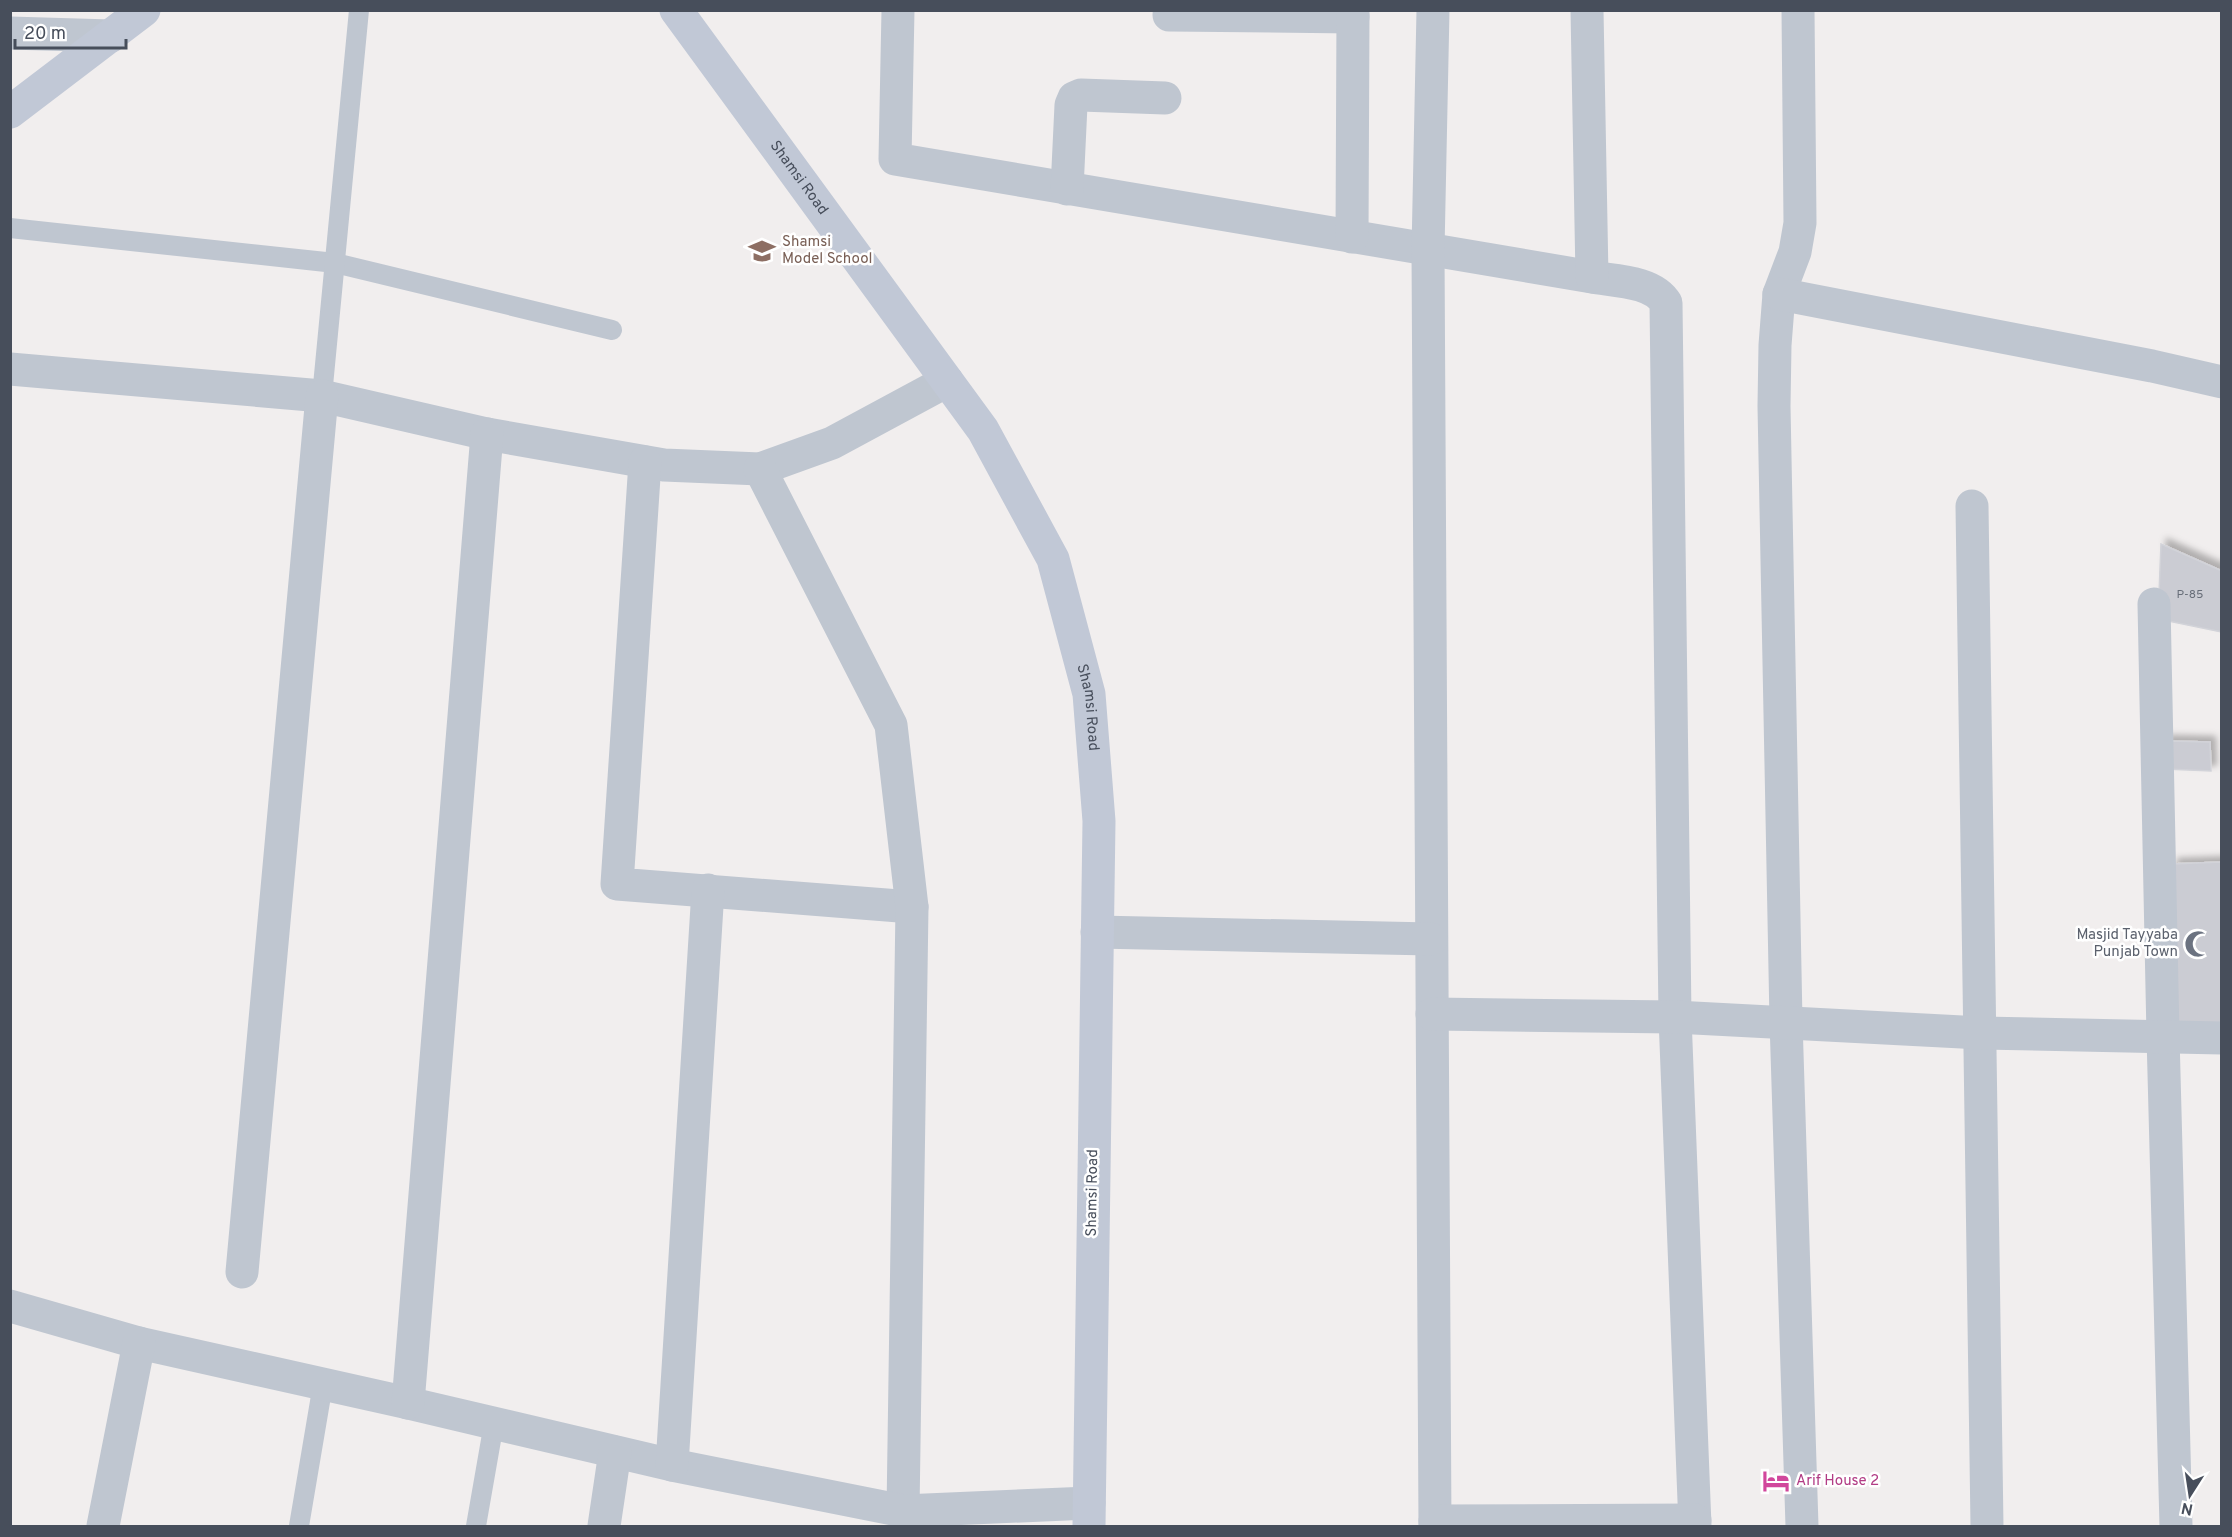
<svg xmlns="http://www.w3.org/2000/svg" width="2232" height="1537" font-family="Overpass,sans-serif">
	<style>
		.building { fill: #cbccd3; stroke: #d2d3d9; stroke-width: 1.5; filter: url(#shadow) }
		.lines { fill: none; stroke-linecap: round; stroke-linejoin: round }
		.lane { stroke: #bfc6d0; stroke-width: 20 }
		.street { stroke: #bfc6d0; stroke-width: 33 }
		.secondary { stroke: #c1c8d6; stroke-width: 33 }
		.labels { text-anchor: middle; dominant-baseline: central; stroke-width: 5; stroke-linejoin: round; paint-order: stroke }
		.number-label { font-size: 12px; fill: #686e79 }
		.street-label { font-size: 15px; fill: #474e5b; stroke: #fff }
		.education-label { font-size: 15px; fill: #785e54; stroke: #fff; text-anchor: start }
		.worship-label { font-size: 15px; fill: #5b616d; stroke: #fff; text-anchor: end }
		.hotel-label { font-size: 15px; fill: #b23c85; stroke: #fff; text-anchor: start }
	</style>
	<defs>
		<filter id="shadow"><feDropShadow dx="5.5" dy="-5.5" stdDeviation="3" flood-color="#0004"/></filter>
	</defs>
	<rect width="100%" height="100%" fill="#f1eeee"/>
	<g class="building">
		<path d="M2161,544L2222,571V632L2158,619Z"/>
		<path d="M2164,741L2210,742L2211,771L2165,769Z"/>
		<path d="M2222,862V1026L2176,1025L2172,864Z"/>
	</g>
	<g class="lines">
		<g class="lane">
			<path d="M10,228L335,263L612,330"/>
			<path d="M322,396L359,10"/>
			<path d="M299,1526L323,1384"/>
			<path d="M476,1526L494,1423"/>
		</g>
		<g class="street">
			<path d="M898,10L895,159L1592,277C1615,281 1653,281 1666,303L1675,1017L1695,1526"/>
			<path d="M1433,10L1428,250L1435,1526"/>
			<path d="M1587,10L1592,277"/>
			<path d="M1798,10L1800,223L1795,252L1779,294L1775,345L1774,406L1786,1021L1802,1526"/>
			<path d="M1169,15L1353,17"/>
			<path d="M10,33L111,36"/>
			<path d="M1067,189L1071,105L1074,98L1081,95L1165,98"/>
			<path d="M1352,237L1353,10"/>
			<path d="M1779,294L2152,366L2222,382"/>
			<path d="M10,369L322,396L487,434L664,465L760,469L832,443L947,381"/>
			<path d="M645,462L617,884L912,907"/>
			<path d="M760,469L891,725L912,907L903,1511"/>
			<path d="M1972,506L1987,1526"/>
			<path d="M2154,604L2163,1036L2176,1526"/>
			<path d="M1097,932L1431,939"/>
			<path d="M1432,1014L1675,1017L1981,1033L2222,1038"/>
			<path d="M242,1272L322,396"/>
			<path d="M10,1306L139,1343L408,1403L672,1465L903,1511L1089,1503"/>
			<path d="M408,1403L487,434"/>
			<path d="M672,1465L708,890"/>
			<path d="M1435,1521L1695,1520"/>
			<path d="M103,1526L139,1343"/>
			<path d="M604,1526L615,1452"/>
		</g>
		<g class="secondary">
			<path id="s1" d="M676,10L983,430L1053,559L1089,694L1099,821L1089,1526"/>
			<path d="M10,112L144,10"/>
		</g>
	</g>
	<defs>
		<symbol id="school-bare" viewBox="-9 -9 18 18"><path d="M0-5L7-2L0 1L-7-2ZM-4 1L0 2.5L4 1V4Q0 6-4 4Z" fill="#8d6e63" stroke="#fff" stroke-width="2.5" paint-order="stroke"/></symbol>
		<symbol id="mosque-bare" viewBox="-9 -9 18 18"><path d="M3.5-4.9A6 6 0 1 0 3.5 4.9A5 5 0 1 1 3.5-4.9Z" fill="#6b7280" stroke="#fff" stroke-width="2.5" paint-order="stroke"/></symbol>
		<symbol id="hotel-bare" viewBox="-9 -9 18 18"><path d="M-6-4.5h1.5V1H6V5H4.5V3h-9V5H-6ZM-4 0a1.8 1.8 0 1 1 3.6 0ZM.5 0V-2.5h3Q6-2.5 6 0Z" fill="#d1479c" stroke="#fff" stroke-width="2.5" paint-order="stroke"/></symbol>
	</defs>
	<g fill-rule="evenodd">
		<use href="#school-bare" x="743" y="232" width="38" height="38"/>
		<use href="#mosque-bare" x="2179" y="925" width="38" height="38"/>
		<use href="#hotel-bare" x="1757" y="1462" width="38" height="38"/>
	</g>
	<g class="labels">
		<g class="number-label">
			<text x="2190" y="595">P-85</text>
		</g>
		<g class="street-label">
			<text stroke="none"><textPath href="#s1" startOffset="208">Shamsi Road</textPath></text>
			<text stroke="none"><textPath href="#s1" startOffset="820">Shamsi Road</textPath></text>
			<text transform="translate(1093 1193) rotate(-89)">Shamsi Road</text>
		</g>
		<g class="education-label">
			<text x="782" y="242">Shamsi<tspan x="782" dy="17">Model School</tspan></text>
		</g>
		<g class="worship-label">
			<text x="2178" y="935">Masjid Tayyaba<tspan x="2178" dy="17">Punjab Town</tspan></text>
		</g>
		<g class="hotel-label">
			<text x="1796" y="1481">Arif House 2</text>
		</g>
	</g>
	<rect width="2232" height="1537" fill="none" stroke="#474e5b" stroke-width="24"/>
	<g transform="translate(2190 1495) rotate(192)" stroke="#ffffff" stroke-width="4.5" paint-order="stroke">
	<path d="M0-4.5L10 22L0 15L-10 22Z" fill="#474e5b"/>
	<text y="-9" font-size="16" font-weight="bold" text-anchor="middle" fill="#474e5b">N</text>
	</g>
	<path d="M15 39v9h111v-9" fill="none" stroke="#474e5b" stroke-width="3"/>
	<text x="24" y="39" font-size="18" fill="#474e5b" stroke="#ffffff" stroke-width="4.5" paint-order="stroke">20 m</text>
</svg>
